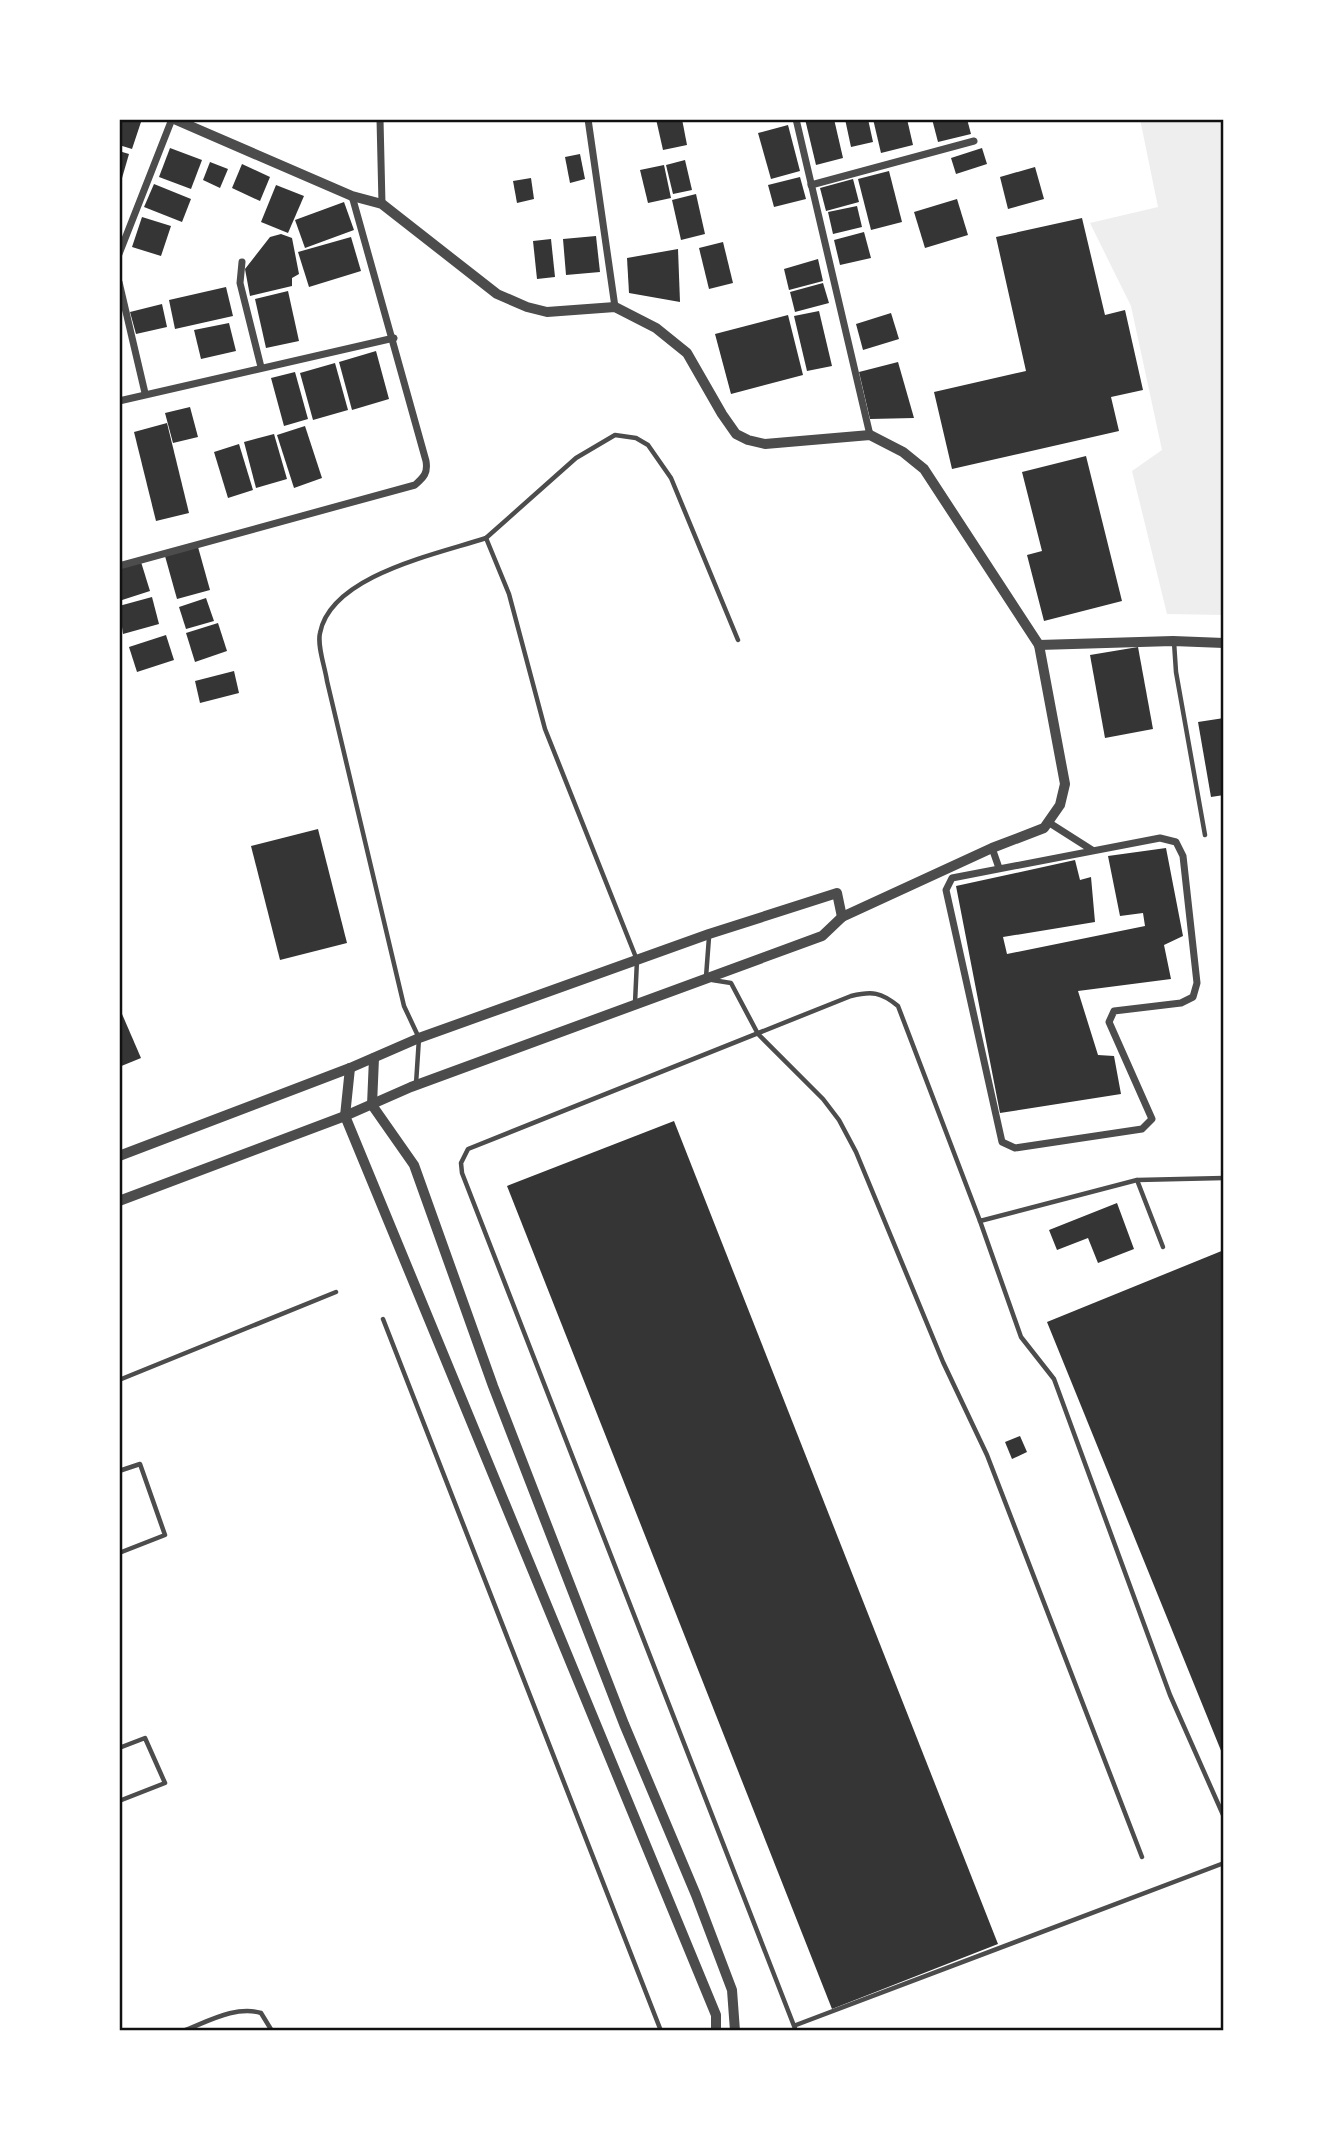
<svg xmlns="http://www.w3.org/2000/svg" width="1343" height="2150" font-family="'DM Sans',sans-serif">
	<style>
		.green { fill: #eee }
		.building { fill: #353535 }
		.lines { fill: none; stroke-linecap: round; stroke-linejoin: round }
		.service { stroke: #4c4c4c; stroke-width: 4.5 }
		.minor { stroke: #4c4c4c; stroke-width: 7 }
		.tertiary { stroke: #4c4c4c; stroke-width: 10 }
		.neatline { fill: none; stroke: #111; stroke-width: 2.5 }
	</style>
	<rect width="100%" height="100%" fill="#fff"/>
	<path class="green" d="M1140,119H1224V615L1167,614L1132,471L1162,450L1131,306L1090,223L1158,207Z"/>
	<g class="building">
		<path d="M119,119H142L132,149L119,145Z"/>
		<path d="M656,119H682L687,145L663,150Z"/>
		<path d="M805,119H834L843,158L816,165Z"/>
		<path d="M845,119H868L873,142L851,147Z"/>
		<path d="M873,119H907L913,145L881,153Z"/>
		<path d="M932,119H967L971,134L938,142Z"/>
		<path d="M788,125L800,171L771,179L758,133Z"/>
		<path d="M170,148L202,160L191,189L159,177Z"/>
		<path d="M982,148L987,164L956,174L951,158Z"/>
		<path d="M119,151L129,154L120,185L119,184Z"/>
		<path d="M580,154L585,179L570,183L565,157Z"/>
		<path d="M685,160L692,190L673,194L666,165Z"/>
		<path d="M210,162L228,169L220,188L203,180Z"/>
		<path d="M242,164L270,177L260,201L232,188Z"/>
		<path d="M664,165L671,198L648,203L640,170Z"/>
		<path d="M1035,167L1044,199L1008,209L1000,177Z"/>
		<path d="M889,171L902,222L871,230L858,179Z"/>
		<path d="M800,177L806,199L774,207L768,185Z"/>
		<path d="M531,178L534,199L517,203L513,181Z"/>
		<path d="M853,179L859,202L826,211L820,188Z"/>
		<path d="M154,184L191,199L182,222L144,207Z"/>
		<path d="M276,185L304,196L288,233L261,222Z"/>
		<path d="M696,194L705,234L681,240L672,200Z"/>
		<path d="M957,199L968,235L925,248L914,212Z"/>
		<path d="M344,202L354,230L305,248L295,220Z"/>
		<path d="M857,206L862,227L833,234L828,212Z"/>
		<path d="M142,217L171,226L161,256L132,247Z"/>
		<path d="M1082,218L1105,315L1125,310L1143,390L1111,397L1119,431L952,469L934,392L1026,371L996,237Z"/>
		<path d="M864,232L871,258L840,265L834,240Z"/>
		<path d="M281,234L292,238L299,274L292,278V286L250,296L245,269L270,237Z"/>
		<path d="M596,236L600,272L566,275L563,239Z"/>
		<path d="M351,237L361,271L309,287L298,252Z"/>
		<path d="M551,239L555,277L537,279L533,241Z"/>
		<path d="M723,242L733,283L709,289L699,248Z"/>
		<path d="M678,249L680,302L629,293L627,258Z"/>
		<path d="M818,259L823,281L789,290L784,269Z"/>
		<path d="M823,283L829,303L795,312L790,292Z"/>
		<path d="M226,287L233,316L175,329L169,300Z"/>
		<path d="M288,291L299,341L266,348L255,299Z"/>
		<path d="M162,304L167,327L136,334L130,312Z"/>
		<path d="M819,311L832,366L807,371L794,316Z"/>
		<path d="M891,313L899,339L863,350L856,324Z"/>
		<path d="M788,315L803,375L731,394L715,334Z"/>
		<path d="M229,323L236,351L201,359L194,330Z"/>
		<path d="M376,351L389,399L352,410L339,362Z"/>
		<path d="M898,362L914,418L870,419L859,372Z"/>
		<path d="M335,363L348,410L313,420L300,373Z"/>
		<path d="M295,372L308,419L284,426L271,378Z"/>
		<path d="M190,407L198,437L173,443L165,413Z"/>
		<path d="M167,423L189,513L156,521L134,432Z"/>
		<path d="M305,426L322,478L294,488L277,435Z"/>
		<path d="M274,434L287,479L256,488L244,442Z"/>
		<path d="M239,444L253,490L228,498L214,452Z"/>
		<path d="M1086,456L1122,601L1044,621L1027,555L1042,551L1022,472Z"/>
		<path d="M198,547L210,590L177,599L165,556Z"/>
		<path d="M141,562L150,591L119,601V569Z"/>
		<path d="M152,597L159,624L123,634L119,606Z"/>
		<path d="M206,598L214,621L186,629L179,607Z"/>
		<path d="M218,623L227,651L195,662L186,633Z"/>
		<path d="M166,635L174,660L137,672L129,647Z"/>
		<path d="M1138,647L1153,729L1105,738L1090,655Z"/>
		<path d="M234,671L239,693L200,703L195,681Z"/>
		<path d="M1224,718V795L1211,797L1198,722Z"/>
		<path d="M318,829L347,943L280,960L251,846Z"/>
		<path d="M1166,848L1183,936L1164,945L1171,979L1078,991L1098,1055L1114,1056L1121,1094L1000,1113L956,886L1075,860L1080,880L1091,877L1095,922L1003,937L1007,954L1145,926L1143,913L1120,916L1108,856Z"/>
		<path d="M119,1007L141,1058L119,1067Z"/>
		<path d="M674,1121L998,1944L832,2009L507,1186Z"/>
		<path d="M1117,1203L1134,1249L1098,1263L1088,1238L1057,1250L1049,1230Z"/>
		<path d="M1224,1250V1758L1047,1322Z"/>
		<path d="M1020,1436L1027,1452L1012,1459L1005,1442Z"/>
	</g>
	<g class="lines">
		<g class="service">
			<path d="M486,538L576,458L615,435L636,438L648,445L671,478L738,640"/>
			<path d="M1174,642L1176,672L1205,835"/>
			<path d="M706,977L709,937"/>
			<path d="M712,980L731,983L758,1034L823,1099L839,1120L856,1152L943,1362L987,1455L1142,1857"/>
			<path d="M416,1084L419,1038L404,1006L327,681C325,667 317,646 320,633C331,575 438,554 486,538L509,594L545,729L637,960L635,1003"/>
			<path d="M1137,1180L1163,1247"/>
			<path d="M980,1221L1021,1337L1054,1379L1170,1695L1224,1817"/>
			<path d="M383,1319L661,2031"/>
			<path d="M119,1380L336,1292"/>
			<path d="M119,1471L140,1464L165,1535L119,1553"/>
			<path d="M119,1748L145,1738L165,1783L119,1801"/>
			<path d="M796,2025L1224,1863"/>
			<path d="M183,2031C207,2022 236,2005 261,2013L272,2031"/>
			<path d="M796,2031L462,1173L461,1163L468,1149L851,996C872,991 881,992 898,1006L980,1221L1137,1180L1224,1178"/>
		</g>
		<g class="minor">
			<path d="M380,119L382,204"/>
			<path d="M588,119L615,307"/>
			<path d="M796,119L870,435"/>
			<path d="M811,185L974,141"/>
			<path d="M119,254L172,119"/>
			<path d="M242,262L240,283L261,367"/>
			<path d="M119,282L145,393"/>
			<path d="M119,401L394,338"/>
			<path d="M119,566L415,485C424,477 428,473 426,461L352,196"/>
			<path d="M1048,822L1092,850"/>
			<path d="M1160,838L1176,842L1183,856L1197,983L1193,997L1181,1003L1114,1011L1109,1022L1152,1119L1142,1129L1015,1148L1002,1142L946,890L952,878Z"/>
			<path d="M992,848L999,868"/>
		</g>
		<g class="tertiary">
			<path d="M1039,645L1173,641L1224,643"/>
			<path d="M374,1058L372,1105L414,1165L493,1386L624,1724L696,1895L732,1990L735,2031"/>
			<path d="M350,1068L345,1116L716,2015V2031"/>
			<path d="M119,1156L350,1068L419,1038L709,934L837,893L842,917"/>
			<path d="M119,1201L345,1116L411,1087L822,936L842,917L992,848L1044,828L1060,805L1065,784L1039,645L924,469L903,452L870,435L765,444L748,440L736,434L722,414L687,353L656,328L615,307L547,312L527,307L497,294L382,204L352,196L174,119"/>
		</g>
	</g>
	<rect width="1343" height="2150" fill="none" stroke="#ffffff" stroke-width="242"/>
	<rect x="121" y="121" width="1101" height="1908" class="neatline"/>
</svg>
